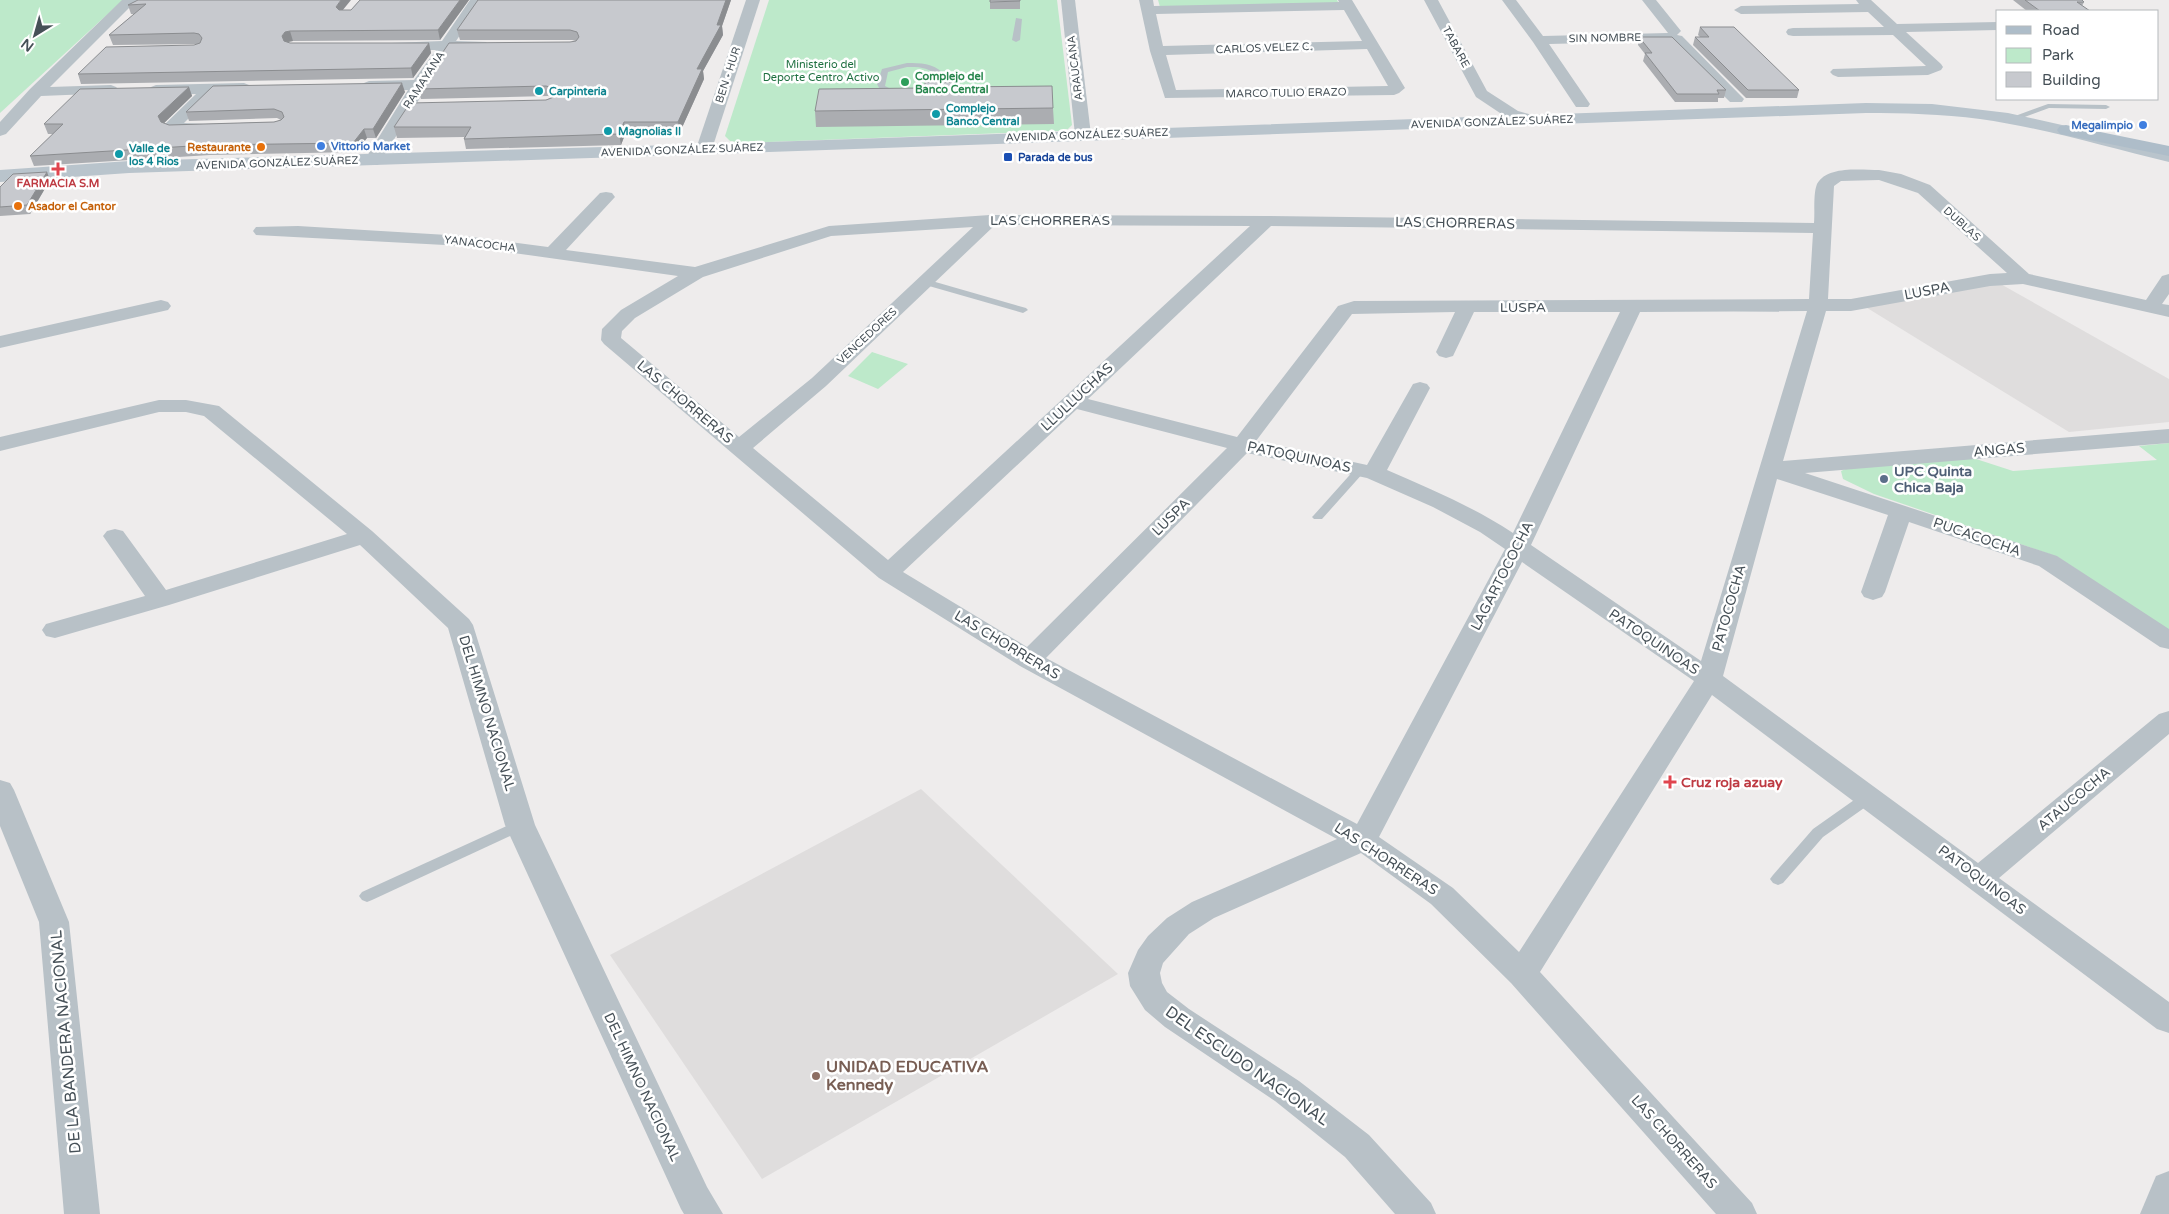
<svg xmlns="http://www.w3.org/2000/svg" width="2169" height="1214" font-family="'Varela Round',sans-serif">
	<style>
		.education { fill: #dfdddd }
		.green { fill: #bde9ca }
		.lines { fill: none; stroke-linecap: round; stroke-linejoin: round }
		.lane { fill: #b8c1c7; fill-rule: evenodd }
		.street { fill: #b8c1c7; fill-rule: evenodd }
		.secondary { fill: #b9c4cc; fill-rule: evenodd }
		.primary { fill: #aebdc9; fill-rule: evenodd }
		.wall { fill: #abadb1 }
		.shaded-wall { fill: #8b8d90 }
		.building { fill: #c7c9ce; stroke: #8b8d90 }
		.leisure-dot { fill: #2e9e5b; stroke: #fff; stroke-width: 2 }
		.culture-dot { fill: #0f9aa8; stroke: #fff; stroke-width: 2 }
		.shop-dot { fill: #3f7fe0; stroke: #fff; stroke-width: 2 }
		.food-dot { fill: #e8710a; stroke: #fff; stroke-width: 2 }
		.transit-dot { fill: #1a4fb4; stroke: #fff; stroke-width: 2 }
		.health-dot { fill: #e0444e; stroke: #fff; stroke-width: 2 }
		.service-dot { fill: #5c6f8a; stroke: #fff; stroke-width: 2 }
		.education-dot { fill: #8d6e63; stroke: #fff; stroke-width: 2 }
		.labels { text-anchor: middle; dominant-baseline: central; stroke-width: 5; stroke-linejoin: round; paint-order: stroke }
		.far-street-label { font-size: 11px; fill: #465057; stroke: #fff }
		.far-park-label { font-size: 11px; fill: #1f7041; stroke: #fff }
		.far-leisure-label { font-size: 11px; font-weight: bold; fill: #27864d; stroke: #fff; text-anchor: start }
		.far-culture-label { font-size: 11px; font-weight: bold; fill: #0d838f; stroke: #fff; text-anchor: start }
		.far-shop-label { font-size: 11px; font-weight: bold; fill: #366cbe; stroke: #fff; text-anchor: end }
		.far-food-label { font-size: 11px; font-weight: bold; fill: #c56008; stroke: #fff; text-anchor: end }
		.far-transit-label { font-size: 11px; font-weight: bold; fill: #164399; stroke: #fff; text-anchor: start }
		.far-health-label { font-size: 11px; font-weight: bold; fill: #be3a42; stroke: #fff }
		.street-label { font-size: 14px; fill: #465057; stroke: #fff }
		.service-label { font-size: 14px; font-weight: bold; fill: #4e5e75; stroke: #fff; text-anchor: start }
		.health-label { font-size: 14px; font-weight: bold; fill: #be3a42; stroke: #fff; text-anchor: start }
		.near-street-label { font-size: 16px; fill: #465057; stroke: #fff }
		.near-education-label { font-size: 16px; font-weight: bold; fill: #785e54; stroke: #fff; text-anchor: start }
	</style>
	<rect width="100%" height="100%" fill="#eeecec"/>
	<g class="education">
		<path d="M1997,282L2169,379V422L2069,432L1864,306Z"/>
		<path d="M921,789L1118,974L762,1179L610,955Z"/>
	</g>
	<g class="green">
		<path d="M0,0H123L0,113Z"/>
		<path d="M769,0H1057L1072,125L1068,129L1058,131L744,143L730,141L725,136Z"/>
		<path d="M1158,0H1337L1339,4L1160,7Z"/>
		<path d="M872,352L908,364L878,389L848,376Z"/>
		<path d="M2169,443V631L2058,557L1874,494L1843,479L1841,471L1848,468L1973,458L2013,471L2157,460L2139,446Z"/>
	</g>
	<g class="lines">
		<g class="lane">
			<path d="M1016,18L1022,19L1020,40L1016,42L1012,40Z"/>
			<path d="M907,63C920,63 933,63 943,73L940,87C926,97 885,104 877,84L882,69ZM907,67C918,67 927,67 935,74L933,84C919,95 900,95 885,86L888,72Z"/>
			<path d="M2048,104L2106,105L2110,107L2106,109L2049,108L2014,121L2007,119Z"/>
			<path d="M925,279L1026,308L1028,310L1023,313L922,284L920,282Z"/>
			<path d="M1360,467L1366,470L1364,472L1322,519H1314L1312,517L1314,515L1356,468Z"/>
			<path d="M1869,792L1874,793L1876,797L1874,801L1823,837L1783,883L1778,885L1773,883L1770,879L1773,875L1813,829L1864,793Z"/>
			<path d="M520,820L525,821L527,825L525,829L372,900L367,902L362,900L359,896L362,892Z"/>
		</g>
		<g class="street">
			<path d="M122,0H137L50,87L111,85L116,87L119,90L116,93L41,96L6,134L0,136V122L30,89Z"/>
			<path d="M470,0H484L456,41L486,42L488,45L486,48L450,50L378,165H366L364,161L408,90L369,91L364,89L361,86L364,83L369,81L414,80L436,50H396L391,49L389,46L391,43L442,41Z"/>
			<path d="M746,0H760L712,149L710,152H698L696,149Z"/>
			<path d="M1061,0H1075L1091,135L1089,138H1077L1075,135Z"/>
			<path d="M1139,0H1153L1154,6L1339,2L1338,0H1352L1405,88L1399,93L1394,95L1165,98L1150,51ZM1344,10L1362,41L1163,46L1156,14ZM1367,49L1388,86L1176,90L1166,55Z"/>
			<path d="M1424,0H1438L1487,91L1518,111L1540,117L1542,120L1540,123L1534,125L1506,117L1476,97Z"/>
			<path d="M1502,0H1516L1543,36L1668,33L1642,0H1656L1681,31L1677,35L1682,36L1744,99L1742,102H1730L1669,41L1549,44L1590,104L1588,107H1576L1533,42Z"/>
			<path d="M1856,0H1871L1897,24L1998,22V30L1906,32L1941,64L1943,67L1941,70L1928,75L1838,77L1833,75L1830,72L1833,69L1926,66L1893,35L1793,36L1788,35L1786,32L1788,29L1793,28L1884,27L1868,12L1741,14L1734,10L1741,6L1859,4Z"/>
			<path d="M244,83L249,85L252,88L249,91L214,93L184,123L208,124L210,127L208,130C196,133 178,134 166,131L163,126L196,94L156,95L151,93L148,90L151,87L156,85Z"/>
			<path d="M1879,170L1901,174L1930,185L2029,274L2146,300L2162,276L2169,274V294L2162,304L2169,305V317L2023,284L1990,286L1851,311H1826L1783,461L2169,429V443L1805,473L2057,556L2169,629V649L2160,647L2039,566L1909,522L1885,592L1882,597L1873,600L1864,597L1861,592L1888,515L1777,479L1723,676L1978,863L2159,714L2169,711V734L1999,878L2169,1002V1033L2157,1029L1712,695L1540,972L1752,1203L1757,1214H1716L1511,983L1431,904L1361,853L1214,918L1189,934L1163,963L1160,973L1162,983L1167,992L1189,1009L1299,1081L1369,1135L1431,1203L1436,1214H1395L1345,1157L1275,1101L1165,1027L1145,1010L1130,986L1128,973L1138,950L1148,936L1167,918L1192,902L1337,839L1020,666L879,578L604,344L601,340L602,329L621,310L678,276L464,246L256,235L253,231L256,227L298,226L464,236L548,247L600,193L606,192L612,193L615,197L566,250L695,267L829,226L990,215L1266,216L1814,223C1815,212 1813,194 1817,184C1827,165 1862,170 1879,170ZM1879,180L1918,193L2007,273L1990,274L1851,299H1828L1834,186L1841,181ZM995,225L1250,226L888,560L753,448L826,386ZM1271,226L1813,233L1809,299L1354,301L1338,306L1237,437L1088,399ZM973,227L812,378L739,437L621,338L622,331L635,318L703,277L831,236ZM1807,311L1701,661L1531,545L1640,312ZM1455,312L1436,352L1439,356L1446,358L1453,356L1474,312H1620L1513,533C1474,507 1430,489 1387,470L1430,388L1427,384L1420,382L1413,384L1367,465L1256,441L1352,314ZM1077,409L1227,448L1027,647L903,572ZM1247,453L1367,478L1433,507L1480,532L1505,549L1357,824L1046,658ZM1522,562L1694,681L1519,952L1453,888L1379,837Z"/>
			<path d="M161,300L168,302L171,306L168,310L0,348V336Z"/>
			<path d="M159,400H186L219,406L372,531L469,619L473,625L535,825L707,1187L723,1214H684L681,1209L505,825L448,628L360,545L169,605L55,638L46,636L42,630L46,624L145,596L103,536L107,531L115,529L123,531L166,590L347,534L204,416L186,412H159L0,451V437Z"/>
			<path d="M0,780L10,783L14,790L69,922L100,1214H64L39,922L0,826Z"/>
			<path d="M2169,1171V1214H2140L2156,1176Z"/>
		</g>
		<path class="secondary" d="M1866,103L1932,104L2008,113L2062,125L2169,151V162C2106,147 2044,128 1980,119C1942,114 1904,113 1866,113L742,153L129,173L0,182V170L129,161L742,143Z"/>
		<path class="primary" d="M2066,125L2169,146V156L2060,134L2057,130L2060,126Z"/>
	</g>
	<g class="wall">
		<path d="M138,0L343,10H351L360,0H469L440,40L293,41L287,42L290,43H429L431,53L413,78L81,84L78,74L199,44L113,45L109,35L134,14H131L128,5Z"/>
		<path d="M478,0H731L722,26L723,35L703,71L704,79L680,132H626L621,145L466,149L464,139V137L397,138L394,127L546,100L552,97L548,96L421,99L418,89L576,41L572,40H460L457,30Z"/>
		<rect x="990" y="0" width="30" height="9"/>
		<path d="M2013,0H2082L2084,2L2082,6L2090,11H2027Z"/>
		<path d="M1700,27L1799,90L1797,98H1746L1693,45L1695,37H1700L1698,35Z"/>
		<path d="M1639,37L1726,90L1724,98H1718V102H1675L1643,61L1645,54L1638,45Z"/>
		<path d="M189,87L192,96L164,123L169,125L274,122L281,120L277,118L189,121L186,112L405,92L376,138H367L356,152L210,155L34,166L30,156L53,134H48L44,124Z"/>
		<path d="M955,87L1053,108L1054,124L816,127L815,111Z"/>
		<path d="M50,180L30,214L0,216V187Z"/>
	</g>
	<g class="shaded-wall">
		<path d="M341,0H351L338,16L336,7Z"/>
		<path d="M460,0H469L440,40L438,30Z"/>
		<path d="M726,0H731L722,26L723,35L703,71L704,79L680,132L678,122L697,69L717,25Z"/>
		<path d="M290,31L293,41L288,42L284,46L282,36L285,32Z"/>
		<path d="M429,43L431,53L413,78L411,68Z"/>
		<path d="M402,83L405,92L376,138L373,129Z"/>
		<path d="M189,87L192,96L161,126L158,116Z"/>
		<path d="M624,122L626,132L621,145L619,134Z"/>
		<path d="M364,129L367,138L356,152L353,143Z"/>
		<path d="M47,172L50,180L30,214L27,205Z"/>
	</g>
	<g class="building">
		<path d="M138,0H341L336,7L339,10H351L360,0H460L438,30L290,31L285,32L282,36L284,41L290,43H429L411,68L78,74L106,47L194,45L200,43L202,38L199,34L194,33L109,35L146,4L128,5Z"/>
		<path d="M478,0H726L717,25H721L697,69H702L678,122H624L619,134L464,139L471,127H394L410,103L546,100L554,97L556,92L553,88L546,86L418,89L449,43L570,42L576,41L579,37L577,32L570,30H457Z"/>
		<path d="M990,0H1020V1L990,2Z"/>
		<path d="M2025,0H2082L2084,2H2077L2090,11H2040Z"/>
		<path d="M1700,27H1734L1799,90H1748L1695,37H1709Z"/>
		<path d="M1639,37H1672L1726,90H1717L1719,94H1677L1645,53H1652Z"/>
		<path d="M925,82H955L954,87L1052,86L1053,108L815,111L819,89L925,88Z"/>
		<path d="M402,83L373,129H364L353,143L207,145L30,156L63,124H44L80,89L189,87L158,116L161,122L169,125L274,122L281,120L284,117L282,112L274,109L186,112L213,86Z"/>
		<path d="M47,172L27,205L0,207V187L13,174Z"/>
	</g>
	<circle class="leisure-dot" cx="905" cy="82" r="5"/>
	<g class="culture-dot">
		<circle cx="539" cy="91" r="5"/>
		<circle cx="936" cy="114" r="5"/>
		<circle cx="608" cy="131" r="5"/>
		<circle cx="119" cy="154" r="5"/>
	</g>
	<g class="shop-dot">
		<circle cx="2143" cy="125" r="5"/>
		<circle cx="321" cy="146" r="5"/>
	</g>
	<g class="food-dot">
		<circle cx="261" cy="147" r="5"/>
		<circle cx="18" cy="206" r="5"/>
	</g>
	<rect class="transit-dot" x="1003" y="152" width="10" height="10" rx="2.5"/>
	<g class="health-dot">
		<path d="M55.5 161.5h5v5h5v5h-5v5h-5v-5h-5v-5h5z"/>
		<path d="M1667.5 774.5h5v5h5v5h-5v5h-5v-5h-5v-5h5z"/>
	</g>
	<circle class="service-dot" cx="1884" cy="479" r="5"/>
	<circle class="education-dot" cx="816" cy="1076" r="5"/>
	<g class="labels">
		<g class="far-street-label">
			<text transform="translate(1605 38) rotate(-1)">SIN NOMBRE</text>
			<text transform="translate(1456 47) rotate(62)">TABARE</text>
			<text transform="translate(1264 48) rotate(-2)">CARLOS VELEZ C.</text>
			<text transform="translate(1075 68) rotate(-97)">ARAUCANA</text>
			<text transform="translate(728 75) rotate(-72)">BEN - HUR</text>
			<text transform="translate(424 80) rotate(-57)">RAMAYANA</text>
			<text transform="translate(1286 93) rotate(-1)">MARCO TULIO ERAZO</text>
			<text transform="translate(1492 122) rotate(-2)">AVENIDA GONZÁLEZ SUÁREZ</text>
			<text transform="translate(1087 135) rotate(-2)">AVENIDA GONZÁLEZ SUÁREZ</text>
			<text transform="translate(682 150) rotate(-2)">AVENIDA GONZÁLEZ SUÁREZ</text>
			<text transform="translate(277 163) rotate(-2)">AVENIDA GONZÁLEZ SUÁREZ</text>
			<text transform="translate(1962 224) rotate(42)">DUBLAS</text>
			<text transform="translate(480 244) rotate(7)">YANACOCHA</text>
			<text transform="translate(867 336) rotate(-43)">VENCEDORES</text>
		</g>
		<g class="far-park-label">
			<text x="821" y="64">Ministerio del<tspan x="821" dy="13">Deporte Centro Activo</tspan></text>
		</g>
		<g class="far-leisure-label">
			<text x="915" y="76">Complejo del<tspan x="915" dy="13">Banco Central</tspan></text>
		</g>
		<g class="far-culture-label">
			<text x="549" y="91">Carpinteria</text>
			<text x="946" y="108">Complejo<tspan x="946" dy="13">Banco Central</tspan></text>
			<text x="618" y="131">Magnolias II</text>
			<text x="129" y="148">Valle de<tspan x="129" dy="13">los 4 Rios</tspan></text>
		</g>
		<g class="far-shop-label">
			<text x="2133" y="125">Megalimpio</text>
			<text x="331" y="146" text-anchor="start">Vittorio Market</text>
		</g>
		<g class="far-food-label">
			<text x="251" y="147">Restaurante</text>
			<text x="28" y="206" text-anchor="start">Asador el Cantor</text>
		</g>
		<g class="far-transit-label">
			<text x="1018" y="157">Parada de bus</text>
		</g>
		<g class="far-health-label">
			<text x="58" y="183">FARMACIA S.M</text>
		</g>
		<g class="street-label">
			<text x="1050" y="220">LAS CHORRERAS</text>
			<text transform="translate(1455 223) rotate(1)">LAS CHORRERAS</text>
			<text transform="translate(1927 291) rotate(-11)">LUSPA</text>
			<text x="1523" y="307">LUSPA</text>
			<text transform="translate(1077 397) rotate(-43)">LLULLUCHAS</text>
			<text transform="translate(685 402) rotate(40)">LAS CHORRERAS</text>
			<text transform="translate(1999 450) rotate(-5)">ANGAS</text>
			<text transform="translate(1299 457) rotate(12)">PATOQUINOAS</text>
			<text transform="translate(1171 517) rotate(-45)">LUSPA</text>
			<text transform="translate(1977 537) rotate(19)">PUCACOCHA</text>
			<text transform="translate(1502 576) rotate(-63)">LAGARTOCOCHA</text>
			<text transform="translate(1729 608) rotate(-74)">PATOCOCHA</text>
			<text transform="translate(1654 642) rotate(34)">PATOQUINOAS</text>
			<text transform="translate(1007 645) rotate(31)">LAS CHORRERAS</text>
			<text transform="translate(487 713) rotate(73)">DEL HIMNO NACIONAL</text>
			<text transform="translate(2074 799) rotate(-40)">ATAUCOCHA</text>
			<text transform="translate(1386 859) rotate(33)">LAS CHORRERAS</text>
			<text transform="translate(1982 880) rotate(37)">PATOQUINOAS</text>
			<text transform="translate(642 1087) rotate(65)">DEL HIMNO NACIONAL</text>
			<text transform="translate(1674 1142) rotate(48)">LAS CHORRERAS</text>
		</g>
		<g class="service-label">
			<text x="1894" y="471">UPC Quinta<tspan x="1894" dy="16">Chica Baja</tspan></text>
		</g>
		<g class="health-label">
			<text x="1681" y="782">Cruz roja azuay</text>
		</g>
		<g class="near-street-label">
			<text transform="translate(66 1042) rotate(-95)">DE LA BANDERA NACIONAL</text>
			<text transform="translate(1247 1066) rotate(35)">DEL ESCUDO NACIONAL</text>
		</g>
		<g class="near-education-label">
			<text x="826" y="1067">UNIDAD EDUCATIVA<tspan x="826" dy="18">Kennedy</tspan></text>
		</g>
	</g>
	<rect x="1996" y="10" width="162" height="90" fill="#ffffff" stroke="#b5b9bc"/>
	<rect x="2006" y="26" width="25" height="8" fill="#aebdc9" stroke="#b5b9bc"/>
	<text x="2042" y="35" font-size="15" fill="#465057">Road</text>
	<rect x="2006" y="48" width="25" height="15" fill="#bde9ca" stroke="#b5b9bc"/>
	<text x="2042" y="60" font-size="15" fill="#465057">Park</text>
	<rect x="2006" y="72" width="25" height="15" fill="#c7c9ce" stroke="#b5b9bc"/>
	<text x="2042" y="85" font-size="15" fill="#465057">Building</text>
	<g transform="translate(35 35) rotate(217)" stroke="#ffffff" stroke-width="4" paint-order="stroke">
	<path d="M0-4L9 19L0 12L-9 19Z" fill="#465057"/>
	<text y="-8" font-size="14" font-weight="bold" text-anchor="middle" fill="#465057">N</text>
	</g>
</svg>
